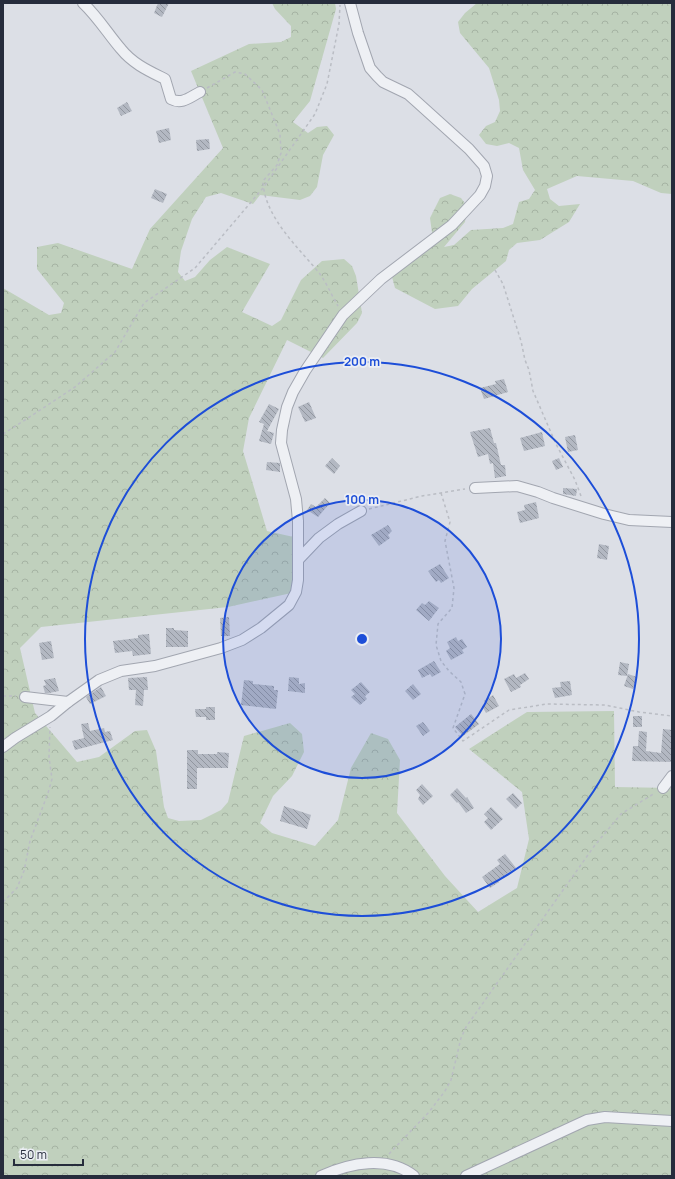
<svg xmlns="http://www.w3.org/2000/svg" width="675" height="1179" font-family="Manrope,sans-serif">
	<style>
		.forest { fill: url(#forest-crowns) }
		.building { fill: url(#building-back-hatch) }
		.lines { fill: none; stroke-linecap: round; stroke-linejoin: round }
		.minor-casing { stroke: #a2a6b0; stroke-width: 12 }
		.path { stroke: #babdc4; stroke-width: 1.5; stroke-dasharray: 3 3; stroke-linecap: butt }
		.minor { stroke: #eef0f4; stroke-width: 10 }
		.ring { fill: none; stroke: #1d4ed8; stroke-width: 2 }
		.centre { fill: #1d4ed8; stroke: #ebeef4; stroke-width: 2 }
		.ring-label { font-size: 12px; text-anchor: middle; font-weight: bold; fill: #1d4ed8; stroke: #ebeef4; stroke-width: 3.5; stroke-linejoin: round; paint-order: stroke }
	</style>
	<defs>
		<pattern id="forest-crowns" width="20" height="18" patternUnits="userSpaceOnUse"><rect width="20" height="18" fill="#c0d0bd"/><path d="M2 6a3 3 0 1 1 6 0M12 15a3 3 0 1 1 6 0" fill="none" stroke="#a5b3a3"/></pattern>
		<pattern id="building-back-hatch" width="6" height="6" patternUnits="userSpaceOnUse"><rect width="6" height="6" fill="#b3b8c2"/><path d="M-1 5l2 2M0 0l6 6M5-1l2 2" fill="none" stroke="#91969f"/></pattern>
	</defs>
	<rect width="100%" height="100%" fill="#dcdfe6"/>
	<g class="forest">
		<path d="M272,3H335L336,9L310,101L293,122L308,133L317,127L327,126L334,135L323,155L317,187L310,196L300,200L260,195L253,204L221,193L206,197L192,219L181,251L178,272L185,281L195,277L210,260L227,247L270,264L242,312L272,326L281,320L301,280L322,261L344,259L352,266L356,276L362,313L357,323L323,358L287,340L249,418L243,451L267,531L298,538L296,592L228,607L41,627L20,648L35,713L77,762L99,757L135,731L147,730L156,751L164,807L168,818L179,821L201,820L221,810L228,802L244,736L290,723L302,734L304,752L292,776L273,796L260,823L272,833L315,846L338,820L351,768L371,733L388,739L400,760L397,813L445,876L478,912L517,888L529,839L522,792L469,749L527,712L614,711L615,787L672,788V1176H3V288L49,315L61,313L64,303L37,269V247L58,243L132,269L150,229L223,148L191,71L249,44L281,42L291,37V26L275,9Z"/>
		<path d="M477,3H672V194L661,193L633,181L577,176L547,189L550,199L559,206L580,204L569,222L540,240L517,243L509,250L506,261L472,289L458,306L435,309L395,288L392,277L399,268L433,240L430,218L440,198L450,194L461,198L467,206L465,222L444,247L454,245L471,230L503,228L513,224L519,202L529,199L535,190L523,170L519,148L509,143L497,146L486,144L479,135L486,126L495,122L500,111L499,100L489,68L460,33L458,22L465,13Z"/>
	</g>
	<g class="building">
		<path d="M158,3H169L162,17L154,13Z"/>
		<path d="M127,102L132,111L121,116L117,108Z"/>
		<path d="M169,128L171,140L159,143L156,131Z"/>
		<path d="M209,139L210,149L197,151L196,140Z"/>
		<path d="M155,189L167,194L163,203L151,198Z"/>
		<path d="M504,379L508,392L484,399L480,388L496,384L495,381Z"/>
		<path d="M309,402L316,418L305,422L298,407Z"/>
		<path d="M269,404L279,409L267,431L274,433L271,444L259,441L264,424L259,422Z"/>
		<path d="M490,428L494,443H496L501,465H505L506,476L495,478L493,463L490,464L488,454L478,457L470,432Z"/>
		<path d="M542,432L545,446L524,451L520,438Z"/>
		<path d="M575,435L578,450L568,452L565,437Z"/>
		<path d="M332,458L340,466L334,474L325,466Z"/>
		<path d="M559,458L563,467L556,470L552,461Z"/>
		<path d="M267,462L280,463V472L266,470Z"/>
		<path d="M563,488L577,489L576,496L563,494Z"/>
		<path d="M325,498L330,503L318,517L307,510L311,504L316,507Z"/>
		<path d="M536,502L539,518L520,523L517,512L525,510L524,505Z"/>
		<path d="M388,525L392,531L388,535L390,538L379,546L371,535Z"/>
		<path d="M599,544L609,546L607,560L597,558Z"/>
		<path d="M440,564L449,578L441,583L439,580L436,582L428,571Z"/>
		<path d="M429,601L439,608L429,621L416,610L422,603L425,605Z"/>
		<path d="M229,617L230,636H221L220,618Z"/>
		<path d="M166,628H174V630L188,631V647H166Z"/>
		<path d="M149,634L151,654L133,656L132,651L115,653L113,641L138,638V635Z"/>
		<path d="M456,637L458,641L462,639L467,647L462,650L464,653L451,660L446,651L450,648L447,642Z"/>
		<path d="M51,641L54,658L42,660L39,643Z"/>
		<path d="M434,661L441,672L432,677L430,674L422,678L418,670Z"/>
		<path d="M620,662L629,664L627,676L618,675Z"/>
		<path d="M525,673L529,679L520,685L521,687L511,692L504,679L514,674L516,678Z"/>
		<path d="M628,674L637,677L633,689L624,686Z"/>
		<path d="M147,677L148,690H144L143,706L135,705L136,690H129L128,678Z"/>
		<path d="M289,677L299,678V684L305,683V693L288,691Z"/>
		<path d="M55,678L59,691L49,693H45L43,686L46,685L44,680Z"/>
		<path d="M244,680L253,681V684L274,686V690H278L276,709L241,705Z"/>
		<path d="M570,681L572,695L555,698L552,688L561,687L560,682Z"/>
		<path d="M361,682L370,692L365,696L367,699L360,705L351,697L355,694L351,690Z"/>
		<path d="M413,684L421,694L413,700L405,691Z"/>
		<path d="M101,687L106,696L90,704L86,697Z"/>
		<path d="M493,695L499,706L486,713L482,706L486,704L484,701Z"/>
		<path d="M206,707H215V720H206V717H196L195,709H206Z"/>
		<path d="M471,714L479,724L463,736L455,727Z"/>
		<rect x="633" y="716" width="9" height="11"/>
		<path d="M423,722L430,731L423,736L416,726Z"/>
		<path d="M88,723L90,731L104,728L105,732L110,731L113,740L75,750L72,741L84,738L81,724Z"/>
		<path d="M663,729L672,730V762L632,761L633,746H638L639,731L647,732L646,751L661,753Z"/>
		<path d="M187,750H198V754H217V752L229,753L228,768H197V789H187Z"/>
		<path d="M422,784L433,796L423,805L418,799L420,795L416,790Z"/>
		<path d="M457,788L466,798L467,797L474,808L466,813L458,802L457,803L450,795Z"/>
		<path d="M513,793L522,803L516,809L506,799Z"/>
		<path d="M284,806L311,815L307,829L280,821Z"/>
		<path d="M491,807L503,819L491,830L484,822L488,818L484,814Z"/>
		<path d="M505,854L516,868L497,880L499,882L490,888L482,877L500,864L497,860Z"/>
	</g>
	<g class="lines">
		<defs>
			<g id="minor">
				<path d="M83,3C98,17 108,34 121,49C133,64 149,71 165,79L171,99C182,105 190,97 200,92"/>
				<path d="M475,488L517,486L538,492L553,498L604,514L629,520L672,522"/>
				<path d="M298,560L319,538L338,524L361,511"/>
				<path d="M25,697L68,702"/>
				<path d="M3,747L15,738L51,716L68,702L99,680L121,671L155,666L221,648L242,640L261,628L289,605L296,592L298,580V521L296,499L281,443L282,430L287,407L293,392L305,371L343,315L381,279L452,225L480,195L485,186L487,176L484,166L469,149L417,102L408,94L383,82L377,76L370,68L358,33L350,3"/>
				<path d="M663,788L672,776"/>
				<path d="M321,1176C350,1163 387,1155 414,1176"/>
				<path d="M466,1176L587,1120L605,1117L672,1121"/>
			</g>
		</defs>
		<use href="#minor" class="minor-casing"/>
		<g class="path">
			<path d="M207,88L235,72L245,74L262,90L280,134L281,153L277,165L263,181C264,217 299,248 320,274C327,284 332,296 338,306"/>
			<path d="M495,270L503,284L521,341L525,360L529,370L533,391L556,444L575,480L581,496"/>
			<path d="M3,434L25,420L75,387L115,352L144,303L195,268L263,188L315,114L327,84L339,24L340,5"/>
			<path d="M441,493L450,522L445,541L454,588L452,608L438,624L436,645L441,661L449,671L461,682L465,694L453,728L463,741L509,710L547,704L605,705L639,712L672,716"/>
			<path d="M369,509L422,496L465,489"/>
			<path d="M3,696H16"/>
			<path d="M3,902L17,888L24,871L30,841L48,793L52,779L49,757L50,727"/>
			<path d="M389,1154L429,1112L445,1091L451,1080L461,1038L466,1027L595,845L621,814L655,793"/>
		</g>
		<use href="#minor" class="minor"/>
	</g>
	<circle cx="362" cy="639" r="139" fill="#1d4ed8" fill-opacity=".12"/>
	<g class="ring">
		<circle cx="362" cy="639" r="139"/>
		<circle cx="362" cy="639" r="277"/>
	</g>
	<circle cx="362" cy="639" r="6" class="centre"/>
	<g class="ring-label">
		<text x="362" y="366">200 m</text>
		<text x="362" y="504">100 m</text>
	</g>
	<rect width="675" height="1179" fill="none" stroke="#262c3c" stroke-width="8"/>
	<path d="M14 1159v6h69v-6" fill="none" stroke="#262c3c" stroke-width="2"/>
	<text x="20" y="1159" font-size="12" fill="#262c3c" stroke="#ebeef4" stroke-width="3" paint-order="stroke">50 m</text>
</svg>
